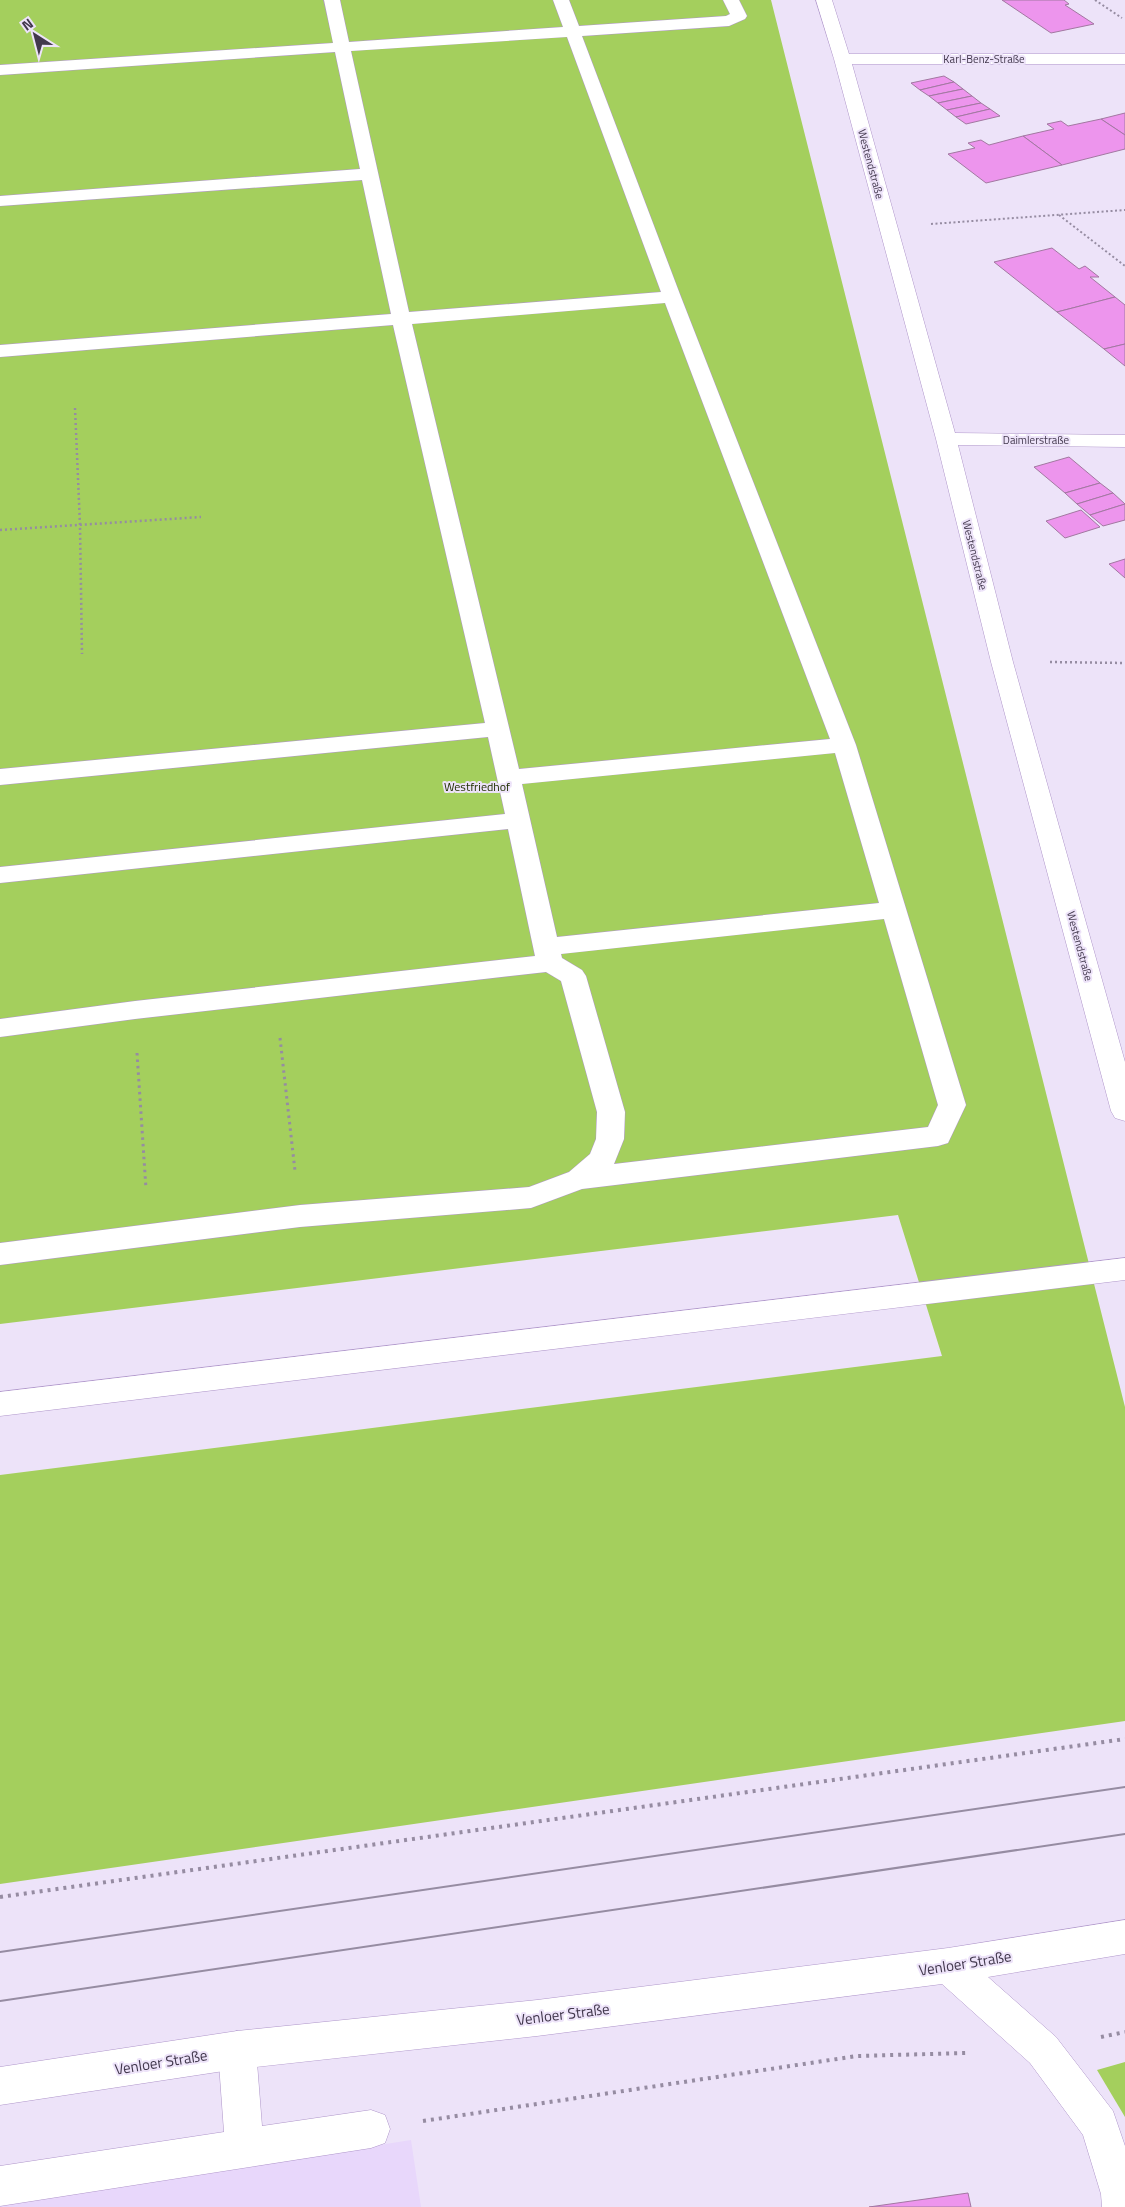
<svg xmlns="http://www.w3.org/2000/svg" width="1125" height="2207" font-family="'Titillium Web',sans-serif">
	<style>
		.built { fill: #e8d7fb }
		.green { fill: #a4cf5d }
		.building { fill: #ed95ed; stroke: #a278a1 }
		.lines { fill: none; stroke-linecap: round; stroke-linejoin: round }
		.lane-casing { stroke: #af96ca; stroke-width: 1 }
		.street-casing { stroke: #af96ca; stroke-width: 1 }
		.secondary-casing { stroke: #af96ca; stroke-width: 1 }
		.path-far3 { stroke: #968ca2; stroke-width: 2; stroke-dasharray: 2 2.5; stroke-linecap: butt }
		.path-far2 { stroke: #968ca2; stroke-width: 2.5; stroke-dasharray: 2 3; stroke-linecap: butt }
		.path-far1 { stroke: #968ca2; stroke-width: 3; stroke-dasharray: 2.5 4; stroke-linecap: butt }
		.path { stroke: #968ca2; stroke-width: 4; stroke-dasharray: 3 5; stroke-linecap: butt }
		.lane { fill: #fff; fill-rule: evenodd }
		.street { fill: #fff; fill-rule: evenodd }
		.secondary { fill: #fff; fill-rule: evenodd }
		.tram { stroke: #968ca2; stroke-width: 2 }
		.labels { text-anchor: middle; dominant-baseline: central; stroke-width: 4; stroke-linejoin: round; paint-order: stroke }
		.far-street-label { font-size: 11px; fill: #42384d; stroke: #ede3f9 }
		.park-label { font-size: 12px; fill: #202f00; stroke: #ede3f9 }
		.near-street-label { font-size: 15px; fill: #42384d; stroke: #ede3f9 }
	</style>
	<rect width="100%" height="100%" fill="#ede3f9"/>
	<path class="built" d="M411,2140L421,2207H0V2205Z"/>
	<g class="green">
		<path d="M0,0H771L1125,1407V1721L0,1884V1475L942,1356L898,1215L0,1324Z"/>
		<path d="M1125,2062V2117L1097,2070Z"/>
	</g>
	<g class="building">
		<path d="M1002,0H1064L1069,4L1065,5L1094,24L1051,33Z"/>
		<path d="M944,76L954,82L920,90L911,83Z"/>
		<path d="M954,82L963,89L929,96L920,90Z"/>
		<path d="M963,89L972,96L938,103L929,96Z"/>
		<path d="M972,96L981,103L947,110L938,103Z"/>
		<path d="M981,103L990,109L956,117L947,110Z"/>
		<path d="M990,109L1000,116L966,124L956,117Z"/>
		<path d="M1125,113V135L1101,119Z"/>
		<path d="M1101,119L1125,135V149L1062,165L1023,136L1054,129L1047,124L1061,121L1068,126Z"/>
		<path d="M1023,136L1062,165L986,183L948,154L975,148L968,143L981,140L989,145Z"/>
		<path d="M1052,248L1079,269L1085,266L1099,277H1090L1115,297L1057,312L994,262Z"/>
		<path d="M1115,297L1125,305V344L1104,349L1057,312Z"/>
		<path d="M1125,344V366L1104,349Z"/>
		<path d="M1069,457L1100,483L1065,493L1034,467Z"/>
		<path d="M1100,483L1113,493L1077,504L1065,493Z"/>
		<path d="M1113,493L1125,504L1090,515L1077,504Z"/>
		<path d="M1125,504V520L1103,526L1090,515Z"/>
		<path d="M1081,510L1100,527L1065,538L1046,521Z"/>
		<path d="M1125,559V578L1109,564Z"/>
		<path d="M968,2193L971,2207H869Z"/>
	</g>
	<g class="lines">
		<defs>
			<g id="lane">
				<path d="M324,0H340L349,42L563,27L553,0H569L579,26L726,16L730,14L723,0H739L747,16L745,19L729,26L582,36L681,297L856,745L966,1105L948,1143L938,1146L582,1189L531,1208L300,1227L0,1265V1243L300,1205L529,1187L569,1172L590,1154L596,1139L597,1112L561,981L546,972L135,1019L0,1037V1019L135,1001L535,956L508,829L0,883V867L505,814L488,737L0,785V769L485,723L393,325L0,357V345L391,314L362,180L0,206V196L360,169L335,52L0,75V65L333,43ZM567,37L661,292L409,312L351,51ZM665,303L830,739L519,769L412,324ZM835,753L879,903L557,937L522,784ZM884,919L938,1105L928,1127L614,1164L624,1139L625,1112L586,976L582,970L562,958L561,954Z"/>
				<path d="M1125,1258V1280L0,1416V1392Z"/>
				<path d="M237,2031L250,2037L256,2050L262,2126L371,2110L385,2115L390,2129L385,2143L371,2148L0,2206V2166L224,2132L218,2050L224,2037Z"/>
			</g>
			<path id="street" d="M816,0H832L849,54H1125V64H852L955,433L1125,435V447L958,445L1013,662L1125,1062V1121L1115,1118L1111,1111L991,662L936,439L834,59Z"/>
			<path id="secondary" d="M1125,1920V1954L988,1977L1056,2037L1113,2111L1125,2146V2207H1102L1101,2194L1083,2135L1030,2063L942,1984L537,2036L237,2069L0,2105V2067L237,2031L537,2000L948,1948Z"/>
		</defs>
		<use href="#lane" class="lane-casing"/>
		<use href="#street" class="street-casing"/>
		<use href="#secondary" class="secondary-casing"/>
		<g class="path-far3">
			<path d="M1095,0L1122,18"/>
			<path d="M1059,215L1125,266"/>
			<path d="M931,224L1125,210"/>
		</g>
		<g class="path-far2">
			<path d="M75,408L80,525L82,654"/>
			<path d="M0,530L201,517"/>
			<path d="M1050,662L1125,663"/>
		</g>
		<g class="path-far1">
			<path d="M280,1038L295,1171"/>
			<path d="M137,1053L146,1189"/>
		</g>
		<g class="path">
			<path d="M0,1897L1125,1739"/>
			<path d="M1101,2037L1125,2032"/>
			<path d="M423,2121L857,2056L966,2053"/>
		</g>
		<use href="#lane" class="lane"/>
		<use href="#street" class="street"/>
		<use href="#secondary" class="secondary"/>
		<g class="tram">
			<path d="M0,1952L1125,1787"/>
			<path d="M0,2001L1125,1834"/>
		</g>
	</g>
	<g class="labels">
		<g class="far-street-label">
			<text x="984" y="59">Karl-Benz-Straße</text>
			<text transform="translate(871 164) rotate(75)">Westendstraße</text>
			<text x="1036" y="440">Daimlerstraße</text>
			<text transform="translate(975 555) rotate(76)">Westendstraße</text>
			<text transform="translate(1080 946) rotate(75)">Westendstraße</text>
		</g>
		<g class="park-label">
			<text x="477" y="786">Westfriedhof</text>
		</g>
		<g class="near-street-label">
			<text transform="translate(965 1963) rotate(-9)">Venloer Straße</text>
			<text transform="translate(563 2014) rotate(-7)">Venloer Straße</text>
			<text transform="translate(161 2062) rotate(-9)">Venloer Straße</text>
		</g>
	</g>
	<g transform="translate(35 35) rotate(324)" stroke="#ede3f9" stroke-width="4" paint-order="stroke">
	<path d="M0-4L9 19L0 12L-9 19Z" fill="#42384d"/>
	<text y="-8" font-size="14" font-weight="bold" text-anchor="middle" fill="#42384d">N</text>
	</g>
</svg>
